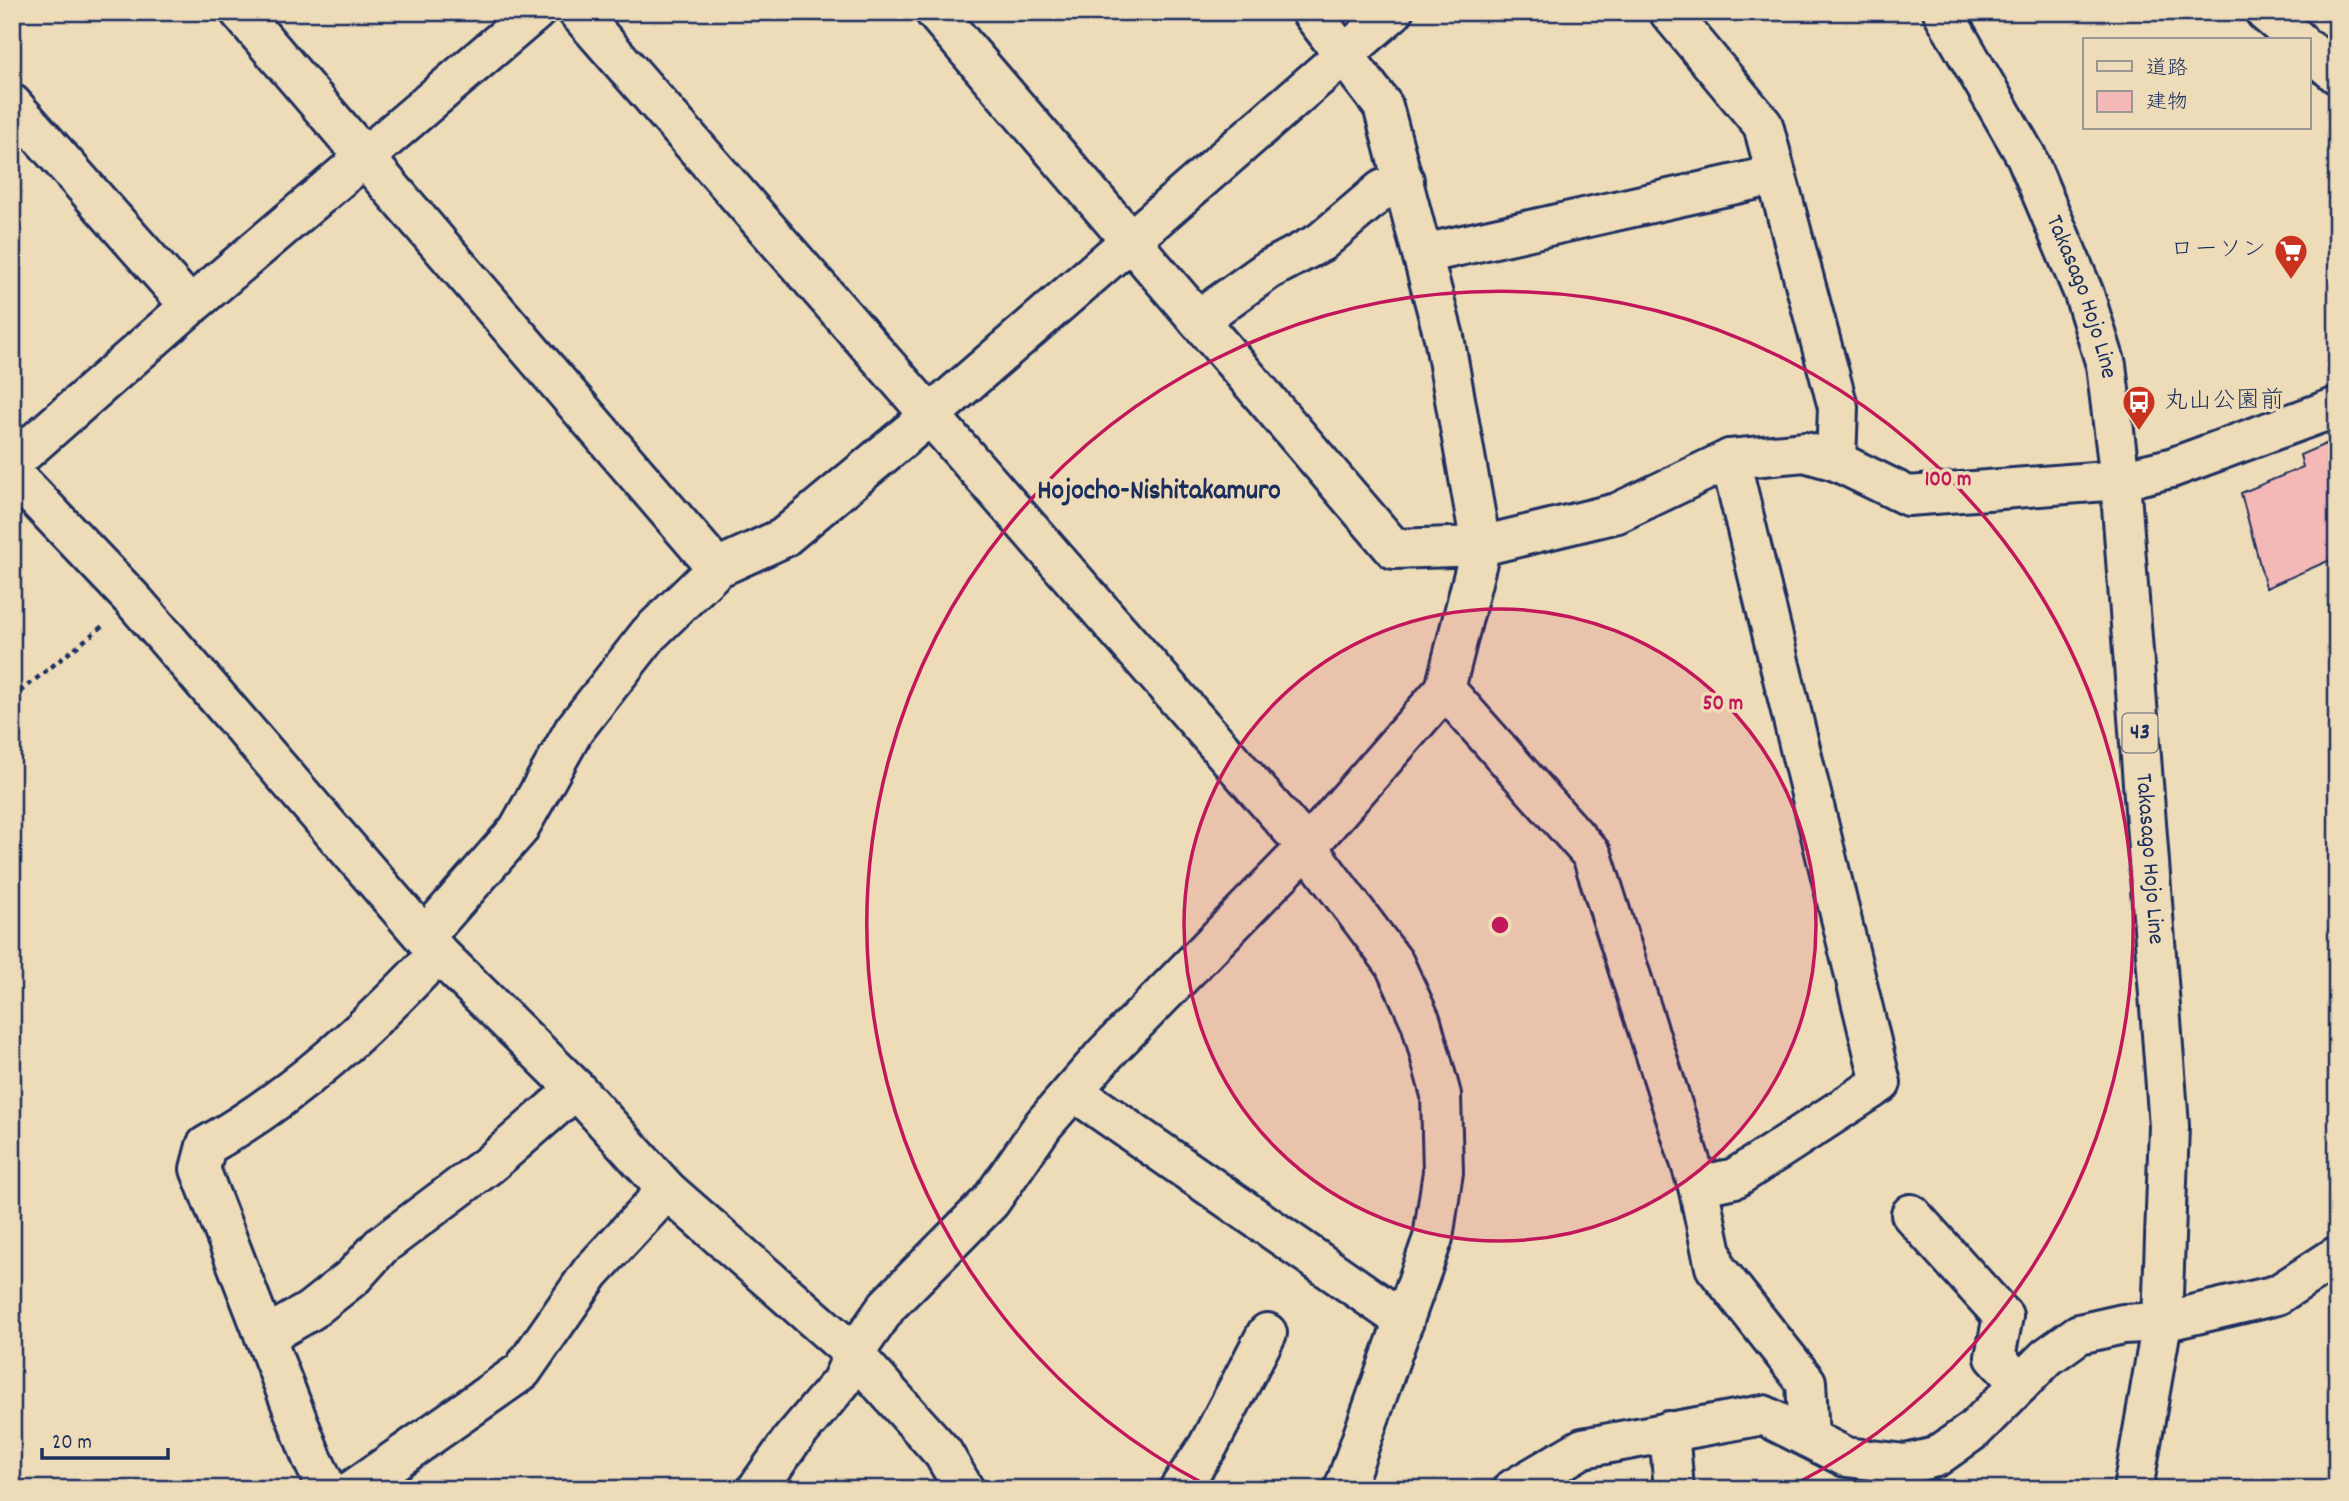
<svg xmlns="http://www.w3.org/2000/svg" width="2349" height="1501" font-family="Dekko,'Klee One',sans-serif">
	<style>
		.building { fill: #f4b8b6; stroke: #1b2f5e; stroke-width: 2 }
		.lines { fill: none; stroke-linecap: round; stroke-linejoin: round }
		.minor-casing { stroke: #1b2f5e; stroke-width: 44 }
		.major-casing { stroke: #1b2f5e; stroke-width: 44 }
		.path { stroke: #1b2f5e; stroke-width: 4.5; stroke-dasharray: 5 5; stroke-linecap: butt }
		.minor { stroke: #eedbb8; stroke-width: 38 }
		.major { stroke: #eedbb8; stroke-width: 38 }
		.ring { fill: none; stroke: #c2185b; stroke-width: 3.5 }
		.labels { text-anchor: middle; dominant-baseline: central; stroke-width: 7; stroke-linejoin: round; paint-order: stroke }
		.shield { fill: #eedbb8; stroke: #5a6379; stroke-width: 2 }
		.shield-label { font-size: 23px; font-weight: bold; fill: #1b2f5e }
		.poi-label { font-size: 24px; fill: #1b2f5e; stroke: #eedbb8; text-anchor: end }
		.street-label { font-size: 24px; fill: #1b2f5e; stroke: #eedbb8 }
		.quarter-label { font-size: 28px; font-weight: bold; fill: #1b2f5e; stroke: #eedbb8 }
		.centre { fill: #c2185b; stroke: #eedbb8; stroke-width: 3.5 }
		.ring-label { font-size: 21px; text-anchor: middle; font-weight: bold; fill: #c2185b; stroke: #eedbb8; stroke-width: 7; stroke-linejoin: round; paint-order: stroke }
	</style>
	<rect width="100%" height="100%" fill="#eedbb8"/>
	<filter id="ink" filterUnits="userSpaceOnUse"><feTurbulence type="fractalNoise" baseFrequency=".0143" numOctaves="2"/><feDisplacementMap in="SourceGraphic" scale="14" xChannelSelector="R" yChannelSelector="G"/><feConvolveMatrix kernelMatrix="1 2 1 2 8 2 1 2 1" color-interpolation-filters="sRGB"/></filter>
	<g filter="url(#ink)">
		<path class="building" d="M2337,439V557L2266,588L2241,493L2303,467L2300,455Z"/>
		<g class="lines">
			<defs>
				<g id="minor">
					<path d="M240,12L717,568"/>
					<path d="M578,12L1307,847L1394,963L1421,1022L1441,1095L1443,1172L1433,1238L1344,1489"/>
					<path d="M935,12L1394,549L1481,546L1617,513L1730,459L1805,452L1836,461L1908,496L2120,480L2171,468L2337,407"/>
					<path d="M1669,12L1763,125L1838,407L1836,461"/>
					<path d="M12,104L190,306"/>
					<path d="M1423,254L1776,175"/>
					<path d="M1198,320L1268,270L1321,242L1382,190L1404,180"/>
					<path d="M12,463L190,306L535,12"/>
					<path d="M12,473L134,601L438,953L576,1089L667,1190L854,1354L943,1453L964,1489"/>
					<path d="M1445,689L1592,855L1698,1186L1715,1267L1806,1382L1809,1437"/>
					<path d="M425,936L518,830L574,730L649,634L717,568L783,538L928,417L1393,12"/>
					<path d="M1073,1091L1404,1321"/>
					<path d="M1698,1186L1735,1178L1881,1083L1730,459"/>
					<path d="M1911,1214L2003,1316L1995,1357L2020,1384"/>
					<path d="M265,1337L310,1311L353,1277L381,1246L490,1164L576,1089"/>
					<path d="M1669,1431L1674,1489"/>
					<path d="M327,1489L312,1458L200,1169L206,1146C296,1095 368,1028 438,953"/>
					<path d="M354,1489L522,1371L591,1272L667,1190"/>
					<path d="M757,1489L791,1441L841,1382L854,1354L888,1305L990,1202L1044,1124L1106,1053L1307,847L1445,689L1481,546L1444,337L1383,106L1311,12"/>
					<path d="M1179,1489L1208,1446L1267,1333"/>
					<path d="M1513,1489L1583,1448L1763,1415L1846,1457L1906,1464L1936,1457L1974,1430L2047,1357L2079,1334L2123,1324L2162,1322L2277,1295L2337,1256"/>
				</g>
				<g id="major">
					<path id="s1" d="M1943,12L2026,156L2084,294L2106,365L2120,480L2169,1126L2162,1322L2133,1489"/>
					<path d="M2265,12L2298,40"/>
					<path d="M2309,50L2337,74"/>
				</g>
			</defs>
			<use href="#minor" class="minor-casing"/>
			<use href="#major" class="major-casing"/>
			<path class="path" d="M12,698L104,625"/>
			<use href="#minor" class="minor"/>
			<use href="#major" class="major"/>
		</g>
	</g>
	<circle cx="1500" cy="925" r="316" fill="#c2185b" fill-opacity=".12"/>
	<g class="ring">
		<circle cx="1500" cy="925" r="316"/>
		<path d="M1208 1486A633 633 0 1 1 1792 1486"/>
	</g>
	<defs>
		<symbol id="supermarket-pin" viewBox="-11 -11 22 30"><path d="M0 17L-7.5 6A9.5 9.5 0 1 1 7.5 6Z" fill="#c8321e" stroke="#eedbb8"/><path d="M-6-5.5h2.5l.6 2H6L4.5 2H-2.5L-4.4-4H-6ZM-1.5 3.2a1.3 1.3 0 1 0 .1 0ZM3 3.2a1.3 1.3 0 1 0 .1 0Z" fill="#fff"/></symbol>
		<symbol id="bus-pin" viewBox="-11 -11 22 30"><path d="M0 17L-7.5 6A9.5 9.5 0 1 1 7.5 6Z" fill="#c8321e" stroke="#eedbb8"/><path d="M-5-6H5V4H4V6H2V4H-2V6H-4V4H-5ZM-3.5-4V0h7V-4ZM-3.5 1.2v1.5H-2V1.2ZM2 1.2v1.5H3.5V1.2Z" fill="#fff"/></symbol>
	</defs>
	<g fill-rule="evenodd">
		<use href="#supermarket-pin" x="2272" y="232" width="38" height="52"/>
		<use href="#bus-pin" x="2120" y="383" width="38" height="52"/>
	</g>
	<g class="labels">
		<rect class="shield" x="2122.5" y="713.5" width="35" height="39" rx="5"/>
		<g class="shield-label">
			<text x="2140" y="733">43</text>
		</g>
		<g class="poi-label">
			<text x="2266" y="251">ローソン</text>
			<text x="2164" y="402" text-anchor="start">丸山公園前</text>
		</g>
		<g class="street-label">
			<text stroke="none"><textPath href="#s1" startOffset="318">Takasago Hojo Line</textPath></text>
			<text stroke="none"><textPath href="#s1" startOffset="886">Takasago Hojo Line</textPath></text>
		</g>
		<g class="quarter-label">
			<text x="1159" y="493">Hojocho-Nishitakamuro</text>
		</g>
	</g>
	<circle cx="1500" cy="925" r="10" class="centre"/>
	<g class="ring-label">
		<text x="1948" y="485">100 m</text>
		<text x="1723" y="709">50 m</text>
	</g>
	<rect width="2349" height="1501" fill="none" stroke="#eedbb8" stroke-width="42"/>
	<rect x="21" y="21" width="2307" height="1459" fill="none" stroke="#1b2f5e" stroke-width="2.5" filter="url(#ink)"/>
	<rect x="2083" y="38" width="228" height="91" fill="#eedbb8" stroke="#9a9694" stroke-width="2"/>
	<rect x="2097" y="61" width="35" height="10" fill="#eedbb8" stroke="#9a9694" stroke-width="2"/>
	<text x="2146" y="74" font-size="21" fill="#1b2f5e">道路</text>
	<rect x="2097" y="91" width="35" height="21" fill="#f4b8b6" stroke="#9a9694" stroke-width="2"/>
	<text x="2146" y="108" font-size="21" fill="#1b2f5e">建物</text>
	<path d="M42 1448v10h126v-10" fill="none" stroke="#1b2f5e" stroke-width="3.5"/>
	<text x="52" y="1448" font-size="21" fill="#1b2f5e" stroke="#eedbb8" stroke-width="5" paint-order="stroke">20 m</text>
</svg>
